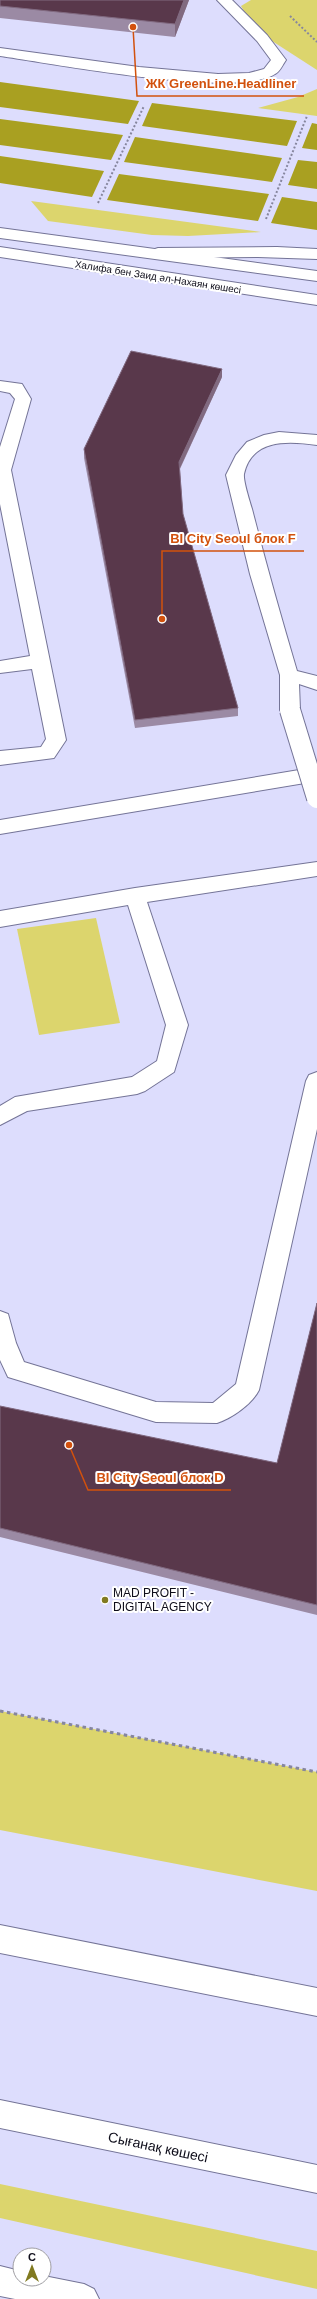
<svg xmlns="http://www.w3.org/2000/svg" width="317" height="2299" font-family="Helvetica,sans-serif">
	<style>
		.green { fill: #dcd56d }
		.forest { fill: #a9a021 }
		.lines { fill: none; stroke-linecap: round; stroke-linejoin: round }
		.lane-casing { stroke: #747497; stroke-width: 2 }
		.street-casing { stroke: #747497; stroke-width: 2 }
		.secondary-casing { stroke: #747497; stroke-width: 2 }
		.path-far1 { stroke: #86869e; stroke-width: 2; stroke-dasharray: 2 2; stroke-linecap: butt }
		.path { stroke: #86869e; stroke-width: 3; stroke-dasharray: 3.5 3.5; stroke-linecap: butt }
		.lane { fill: #fff; fill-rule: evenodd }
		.street { fill: #fff; fill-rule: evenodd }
		.secondary { fill: #fff; fill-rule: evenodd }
		.lane-bridge-casing { stroke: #747497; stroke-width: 22; stroke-linecap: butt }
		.lane-bridge { stroke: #fff; stroke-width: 20 }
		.wall { fill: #9b8aa4 }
		.shaded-wall { fill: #816a80 }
		.building { fill: #59384b; stroke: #816a80 }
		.poi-dot { fill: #817a20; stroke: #fff; stroke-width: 1.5 }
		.labels { text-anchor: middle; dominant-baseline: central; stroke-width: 4; stroke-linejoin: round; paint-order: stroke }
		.far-street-label { font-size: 10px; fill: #0e0d1a; stroke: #fff }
		.poi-label { font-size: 12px; fill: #0e0d1a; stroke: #fff; text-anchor: start }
		.near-street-label { font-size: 14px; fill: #0e0d1a; stroke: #fff }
		.leader { fill: none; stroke: #d2510d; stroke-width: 1.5 }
		.callout-dot { fill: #d2510d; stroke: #fff; stroke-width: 1.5 }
		.callout-label { font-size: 13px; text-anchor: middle; font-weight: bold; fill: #d2510d; stroke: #fff; stroke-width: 4; stroke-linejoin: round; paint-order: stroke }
	</style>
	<rect width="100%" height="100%" fill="#ddddfd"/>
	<g class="green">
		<path d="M251,0H317V70L255,30L241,6Z"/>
		<path d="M317,89V116L258,108L298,97Z"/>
		<path d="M31,201L261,232L188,236L152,235L48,221Z"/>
		<path d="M96,918L120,1023L39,1035L17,929Z"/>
		<path d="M0,1711L317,1772V1891L0,1830Z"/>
		<path d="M0,2184L317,2251V2289L0,2218Z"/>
	</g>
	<g class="forest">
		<path d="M0,82L139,101L128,124L0,107Z"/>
		<path d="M152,103L297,121L287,146L142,126Z"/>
		<path d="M0,119L123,135L111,160L0,145Z"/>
		<path d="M312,123L317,124V150L302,148Z"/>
		<path d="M135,137L282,158L272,182L124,162Z"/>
		<path d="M0,156L104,171L92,197L0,183Z"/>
		<path d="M298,160L317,162V189L288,185Z"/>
		<path d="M119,174L269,194L258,221L107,200Z"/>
		<path d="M282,197L317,202V230L271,223Z"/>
	</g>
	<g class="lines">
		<defs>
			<g id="lane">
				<path d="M217,0H232L267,35L286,60C283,64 280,72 275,74C238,99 50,63 0,56V48L139,67L218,74L249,73L264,69L271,60L257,41Z"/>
				<path d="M0,381L22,384L31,399L11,470L66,740L54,758L0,765V751L41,747L46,739L32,669L0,673V661L30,656L0,504V447L15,399L10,393L0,391Z"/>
				<path d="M279,432L317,435V445C289,441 252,438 244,474C243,481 250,502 252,509C266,564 281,617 297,671L317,676V690L299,684L300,710L297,715L290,717L283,715L280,710V675L250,574L226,475L236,455L247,442L264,435Z"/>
				<path d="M317,767V781L0,834V820Z"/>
				<path d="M317,862V876L147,902L188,1025L174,1072L145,1091L137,1094L27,1111L0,1125V1106L15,1097L132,1077L157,1061L166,1025L128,905L0,927V911L135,888Z"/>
				<path d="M317,1072V1129L259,1390C252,1404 232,1418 217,1423L156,1422L8,1377L0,1360V1311L8,1314L16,1343L24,1362L156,1402L213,1403L236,1384L306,1081L309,1075Z"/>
			</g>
			<g id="street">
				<path d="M277,247L317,249V259L258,257L158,258L152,256L150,253L152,250L158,248Z"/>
				<path d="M0,2266L20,2271V2279H44V2276L84,2284L94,2289L99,2299H15L0,2296Z"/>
			</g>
			<g id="secondary">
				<path d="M0,228L317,271V281L0,238Z"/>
				<path d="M0,247L317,295V305L0,257Z"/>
				<path d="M0,1925L317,1988V2016L0,1953Z"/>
				<path d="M0,2100L317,2165V2193L0,2128Z"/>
			</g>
		</defs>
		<use href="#lane" class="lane-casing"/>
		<use href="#street" class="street-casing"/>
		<use href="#secondary" class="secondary-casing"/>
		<g class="path-far1">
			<path d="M290,16L317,42"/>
			<path d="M98,203L144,106"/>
			<path d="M266,219L307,116"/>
		</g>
		<path class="path" d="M0,1711L317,1772"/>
		<use href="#lane" class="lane"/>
		<use href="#street" class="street"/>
		<use href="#secondary" class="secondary"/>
		<defs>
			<path id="lane-bridge" d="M290,710L317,798"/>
		</defs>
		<use href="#lane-bridge" class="lane-bridge-casing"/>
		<use href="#lane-bridge" class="lane-bridge"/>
	</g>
	<g class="wall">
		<path d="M0,0H189L175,37L0,18Z"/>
		<path d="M222,377L180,469L183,514L238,708V716L135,728L84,458V449Z"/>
		<path d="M317,1303V1615L0,1537V1406L277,1463Z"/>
	</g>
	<g class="shaded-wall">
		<path d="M184,0H189L175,37V24Z"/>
		<path d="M222,369V377L179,470V462Z"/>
	</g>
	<g class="building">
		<path d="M0,0H184L175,24L0,6Z"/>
		<path d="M131,351L222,369L179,462L183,514L238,708L135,720L84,449Z"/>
		<path d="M317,1303V1605L0,1528V1406L277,1463Z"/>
	</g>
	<circle class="poi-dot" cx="105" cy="1600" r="4"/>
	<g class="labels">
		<g class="far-street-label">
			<text transform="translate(158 277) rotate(9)">Халифа бен Заид әл-Нахаян көшесі</text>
		</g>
		<g class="poi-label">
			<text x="113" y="1593">MAD PROFIT -<tspan x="113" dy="14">DIGITAL AGENCY</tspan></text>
		</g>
		<g class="near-street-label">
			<text transform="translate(158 2147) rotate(12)">Сығанақ көшесі</text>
		</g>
	</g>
	<path class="leader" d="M133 27L137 96H304M162 619L162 551H304M69 1445L88 1490H231"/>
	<g class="callout-dot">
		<circle cx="133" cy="27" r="4"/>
		<circle cx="162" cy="619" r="4"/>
		<circle cx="69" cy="1445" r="4"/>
	</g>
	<g class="callout-label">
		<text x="221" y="88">ЖК GreenLine.Headliner</text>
		<text x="233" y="543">BI City Seoul блок F</text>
		<text x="160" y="1482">BI City Seoul блок D</text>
	</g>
	<g transform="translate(32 2267)"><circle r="19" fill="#ffffff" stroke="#9f9ea3"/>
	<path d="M0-3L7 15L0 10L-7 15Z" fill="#817a20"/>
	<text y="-6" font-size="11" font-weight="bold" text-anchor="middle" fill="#0e0d1a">С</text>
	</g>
</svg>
